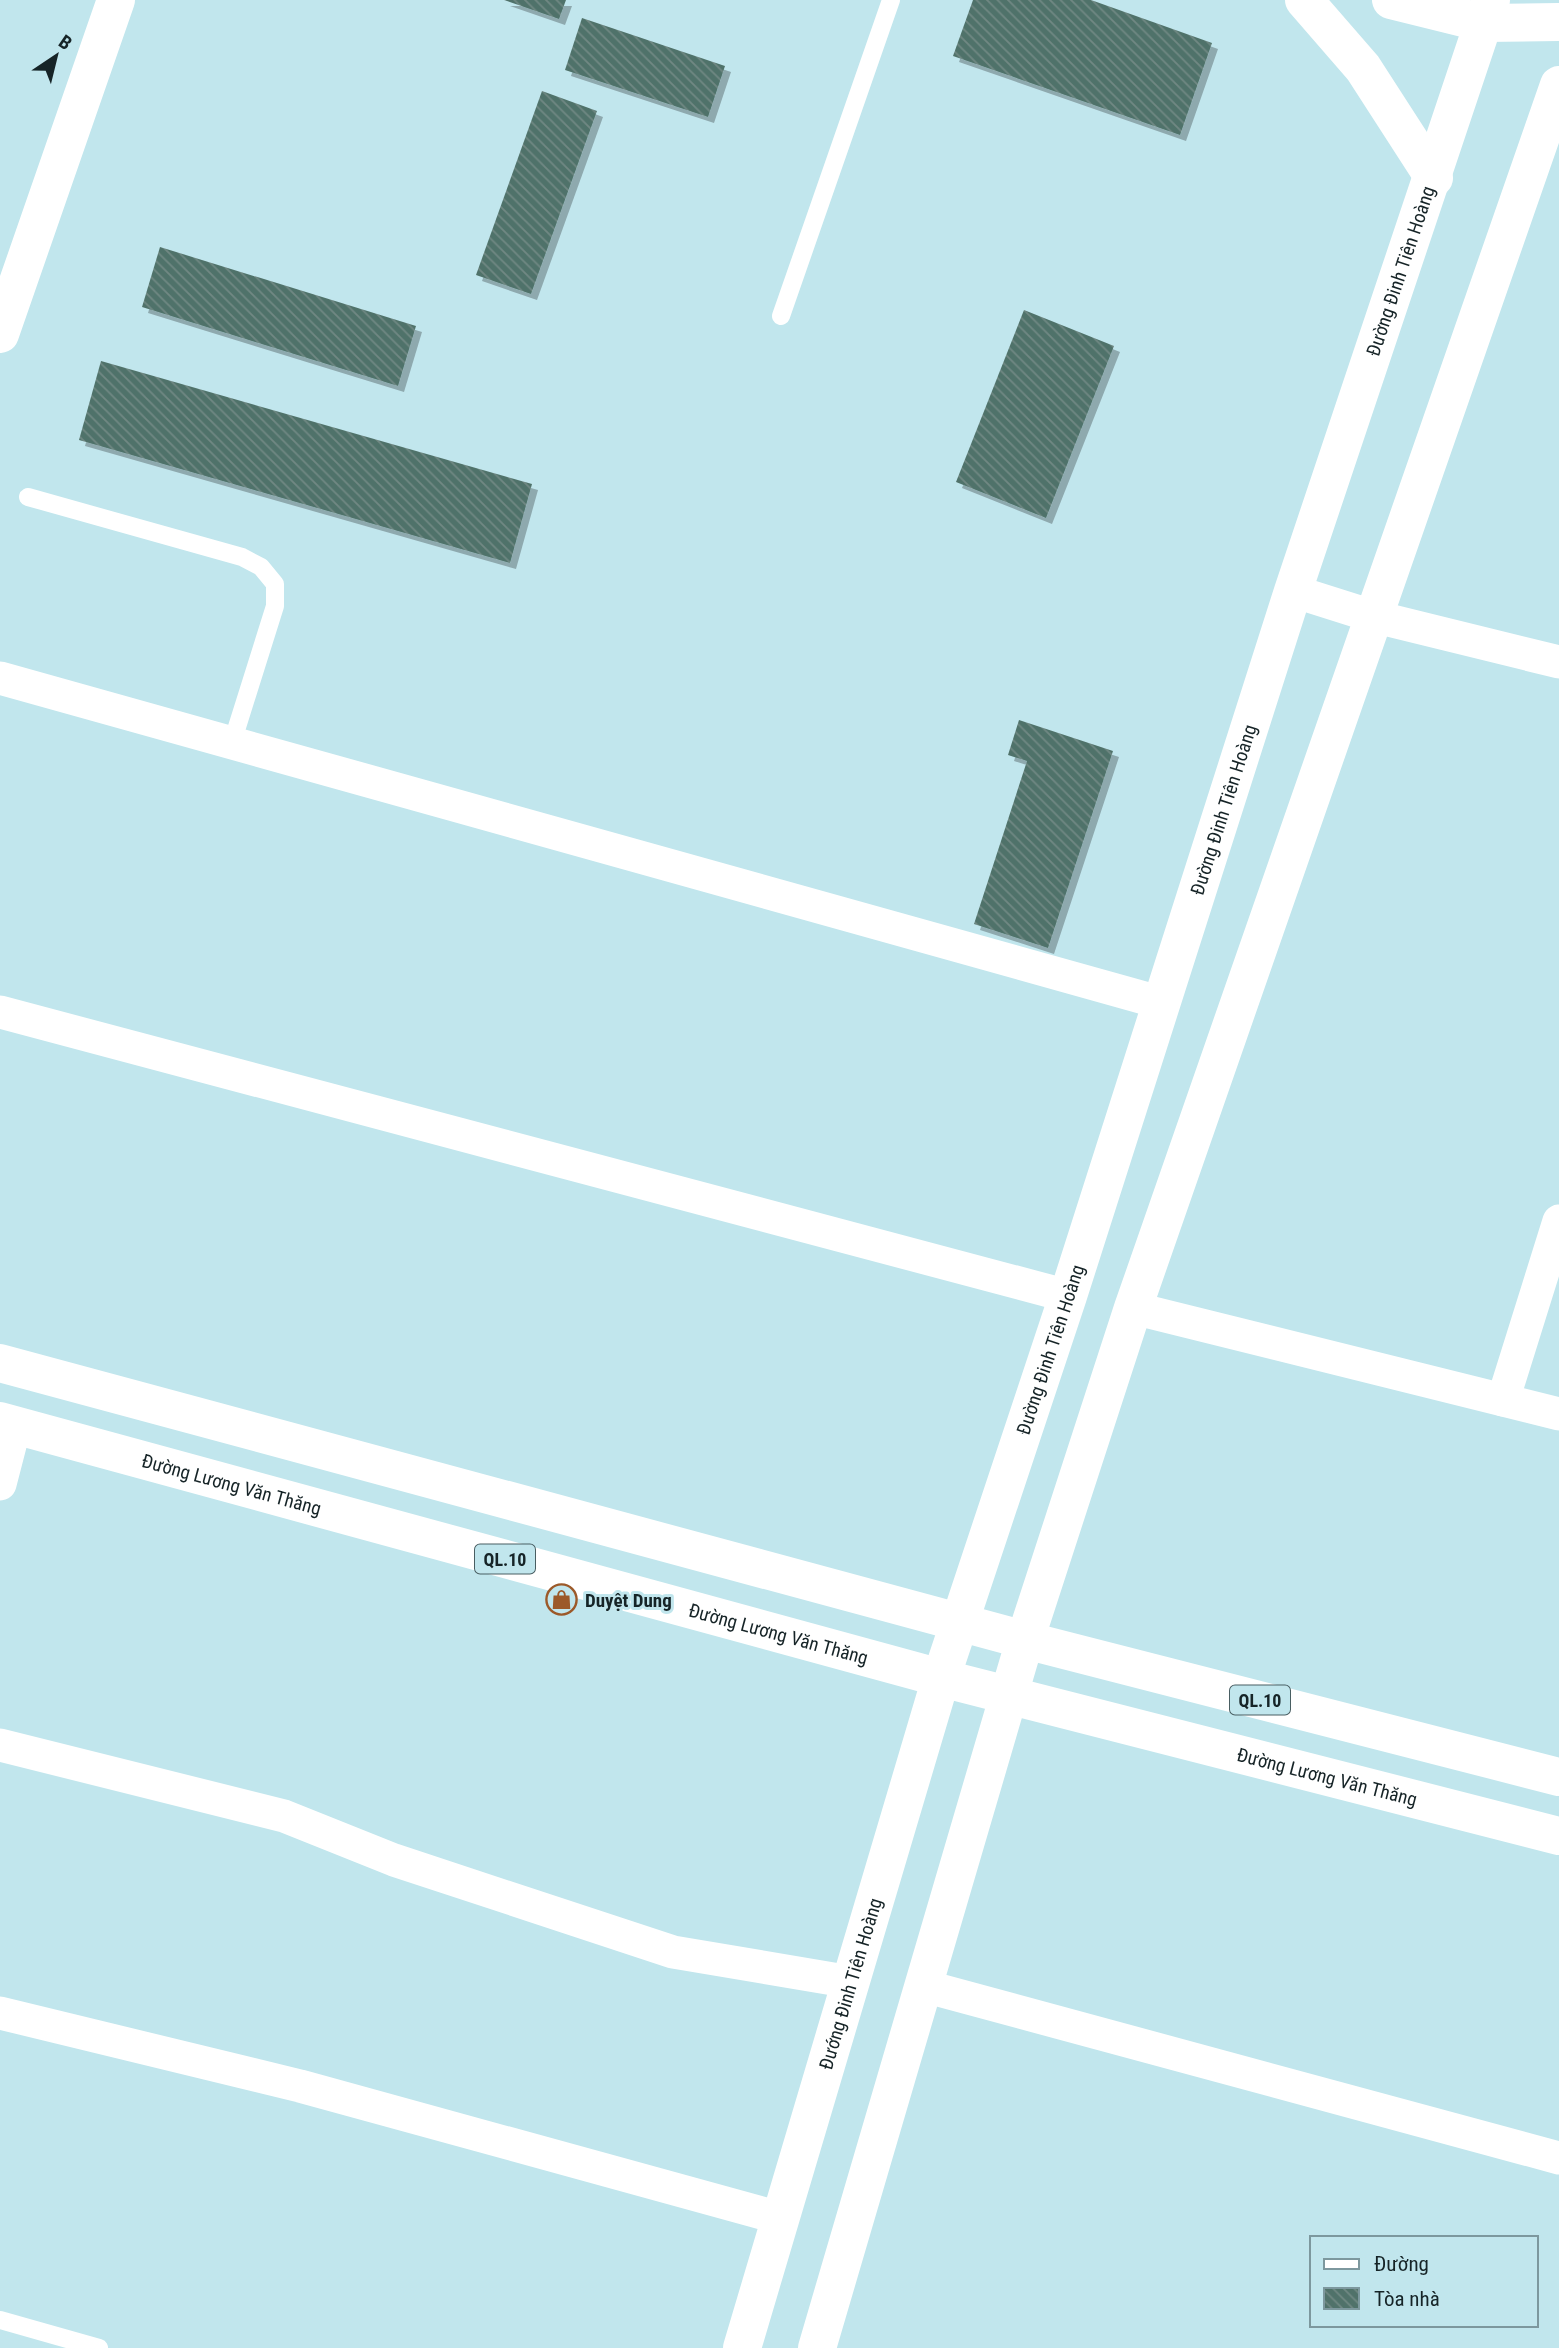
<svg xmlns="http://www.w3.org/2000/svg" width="1559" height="2348" font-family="'Roboto Condensed',sans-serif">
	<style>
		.building { fill: url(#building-back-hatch); filter: url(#shadow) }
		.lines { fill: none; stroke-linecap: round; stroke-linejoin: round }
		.service { stroke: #fff; stroke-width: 18 }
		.minor { stroke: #fff; stroke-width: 33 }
		.tertiary { stroke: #fff; stroke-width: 38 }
		.secondary { stroke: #fff; stroke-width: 38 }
		.trunk { stroke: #fff; stroke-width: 38 }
		.labels { text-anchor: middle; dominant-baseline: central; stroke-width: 6; stroke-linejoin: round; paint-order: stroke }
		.shield { fill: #c1e6ed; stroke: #495e62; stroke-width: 2 }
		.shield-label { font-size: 18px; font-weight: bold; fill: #162427 }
		.street-label { font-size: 19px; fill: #162427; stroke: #c1e6ed }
		.poi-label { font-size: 19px; font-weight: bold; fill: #162427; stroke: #c1e6ed; text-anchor: start }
	</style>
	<defs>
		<pattern id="building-back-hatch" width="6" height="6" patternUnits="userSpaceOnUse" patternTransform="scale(1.75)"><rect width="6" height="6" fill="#50726a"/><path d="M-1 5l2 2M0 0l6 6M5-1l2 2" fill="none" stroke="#708883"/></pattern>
		<filter id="shadow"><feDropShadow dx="6" dy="6" stdDeviation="0" flood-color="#0004"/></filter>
	</defs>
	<rect width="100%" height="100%" fill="#c1e6ed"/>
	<g class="building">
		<path d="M504,0H566L559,19Z"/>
		<path d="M973,0H1091L1212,43L1180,135L953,56Z"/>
		<path d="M582,18L725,66L708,117L565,70Z"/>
		<path d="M542,91L597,111L531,294L476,275Z"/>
		<path d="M160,247L416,326L398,386L142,307Z"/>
		<path d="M1024,310L1114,346L1046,518L956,482Z"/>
		<path d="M101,361L532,484L510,563L79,440Z"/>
		<path d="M1019,720L1113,751L1048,948L974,924L1027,761L1008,755Z"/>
	</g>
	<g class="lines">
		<g class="service">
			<path d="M781,316L891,0"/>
			<path d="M28,497L242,557L261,567L275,584V606L232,743"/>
			<path d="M0,2320L99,2348"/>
		</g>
		<g class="minor">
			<path d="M1293,591L1372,616L1559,662"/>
			<path d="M0,678L1162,1003"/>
			<path d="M0,1012L1068,1296"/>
			<path d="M1133,1308L1559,1414"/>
			<path d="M1503,1400L1559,1221"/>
			<path d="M0,1484L15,1426"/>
			<path d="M0,1745L284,1816L394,1860L673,1952L851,1982"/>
			<path d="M924,1986L1559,2158"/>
			<path d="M0,2013L300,2086L780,2218"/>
		</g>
		<g class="tertiary">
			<path d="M1391,0L1484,23L1559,22"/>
			<path d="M0,334L116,0"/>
		</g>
		<g class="secondary">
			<path d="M1304,0L1363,68L1434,178"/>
			<path id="s1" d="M742,2348L941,1678L1068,1296L1293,591L1491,0"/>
			<path d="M817,2348L1025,1640L1133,1308L1559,85"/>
		</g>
		<g class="trunk">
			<path d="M0,1363L1025,1640L1559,1777"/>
			<path id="s2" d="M0,1421L941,1678L1559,1836"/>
		</g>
	</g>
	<defs>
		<symbol id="shop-ring" viewBox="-11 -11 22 22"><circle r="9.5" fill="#c1e6ed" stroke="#9c5929" stroke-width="1.5"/><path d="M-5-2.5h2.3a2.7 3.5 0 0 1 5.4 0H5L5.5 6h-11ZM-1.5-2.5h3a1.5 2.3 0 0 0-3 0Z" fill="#9c5929"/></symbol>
	</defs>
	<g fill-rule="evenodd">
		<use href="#shop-ring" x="544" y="1582" width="35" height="35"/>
	</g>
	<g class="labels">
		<g class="shield">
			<rect x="475" y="1544.5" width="60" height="29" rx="5"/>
			<rect x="1230" y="1685.5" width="60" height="29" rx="5"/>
		</g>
		<g class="shield-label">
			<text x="505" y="1559">QL.10</text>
			<text x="1260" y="1700">QL.10</text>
		</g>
		<g class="street-label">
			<text stroke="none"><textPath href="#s1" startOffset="2179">Đường Đinh Tiên Hoàng</textPath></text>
			<text stroke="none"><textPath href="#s1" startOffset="1612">Đường Đinh Tiên Hoàng</textPath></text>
			<text stroke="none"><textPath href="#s1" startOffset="1045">Đường Đinh Tiên Hoàng</textPath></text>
			<text stroke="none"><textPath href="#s2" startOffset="240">Đường Lương Văn Thăng</textPath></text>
			<text stroke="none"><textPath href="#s2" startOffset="807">Đường Lương Văn Thăng</textPath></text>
			<text stroke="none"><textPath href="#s2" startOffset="1374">Đường Lương Văn Thăng</textPath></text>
			<text stroke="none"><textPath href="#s1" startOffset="380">Đướng Đinh Tiên Hoàng</textPath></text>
		</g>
		<g class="poi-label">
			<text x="585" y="1600">Duyệt Dung</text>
		</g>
	</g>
	<rect x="1310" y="2236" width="228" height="91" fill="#c1e6ed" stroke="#7d989e" stroke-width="2"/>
	<rect x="1324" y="2259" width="35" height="10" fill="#ffffff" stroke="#7d989e" stroke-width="2"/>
	<text x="1374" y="2271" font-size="21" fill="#162427">Đường</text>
	<rect x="1324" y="2288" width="35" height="21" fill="url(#building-back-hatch)" stroke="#7d989e" stroke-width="2"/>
	<text x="1374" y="2306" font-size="21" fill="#162427">Tòa nhà</text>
	<g transform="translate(56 56) rotate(35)" stroke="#c1e6ed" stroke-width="5" paint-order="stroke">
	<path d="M0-5L12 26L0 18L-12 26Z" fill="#162427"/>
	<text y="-10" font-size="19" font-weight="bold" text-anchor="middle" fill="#162427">B</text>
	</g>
</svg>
